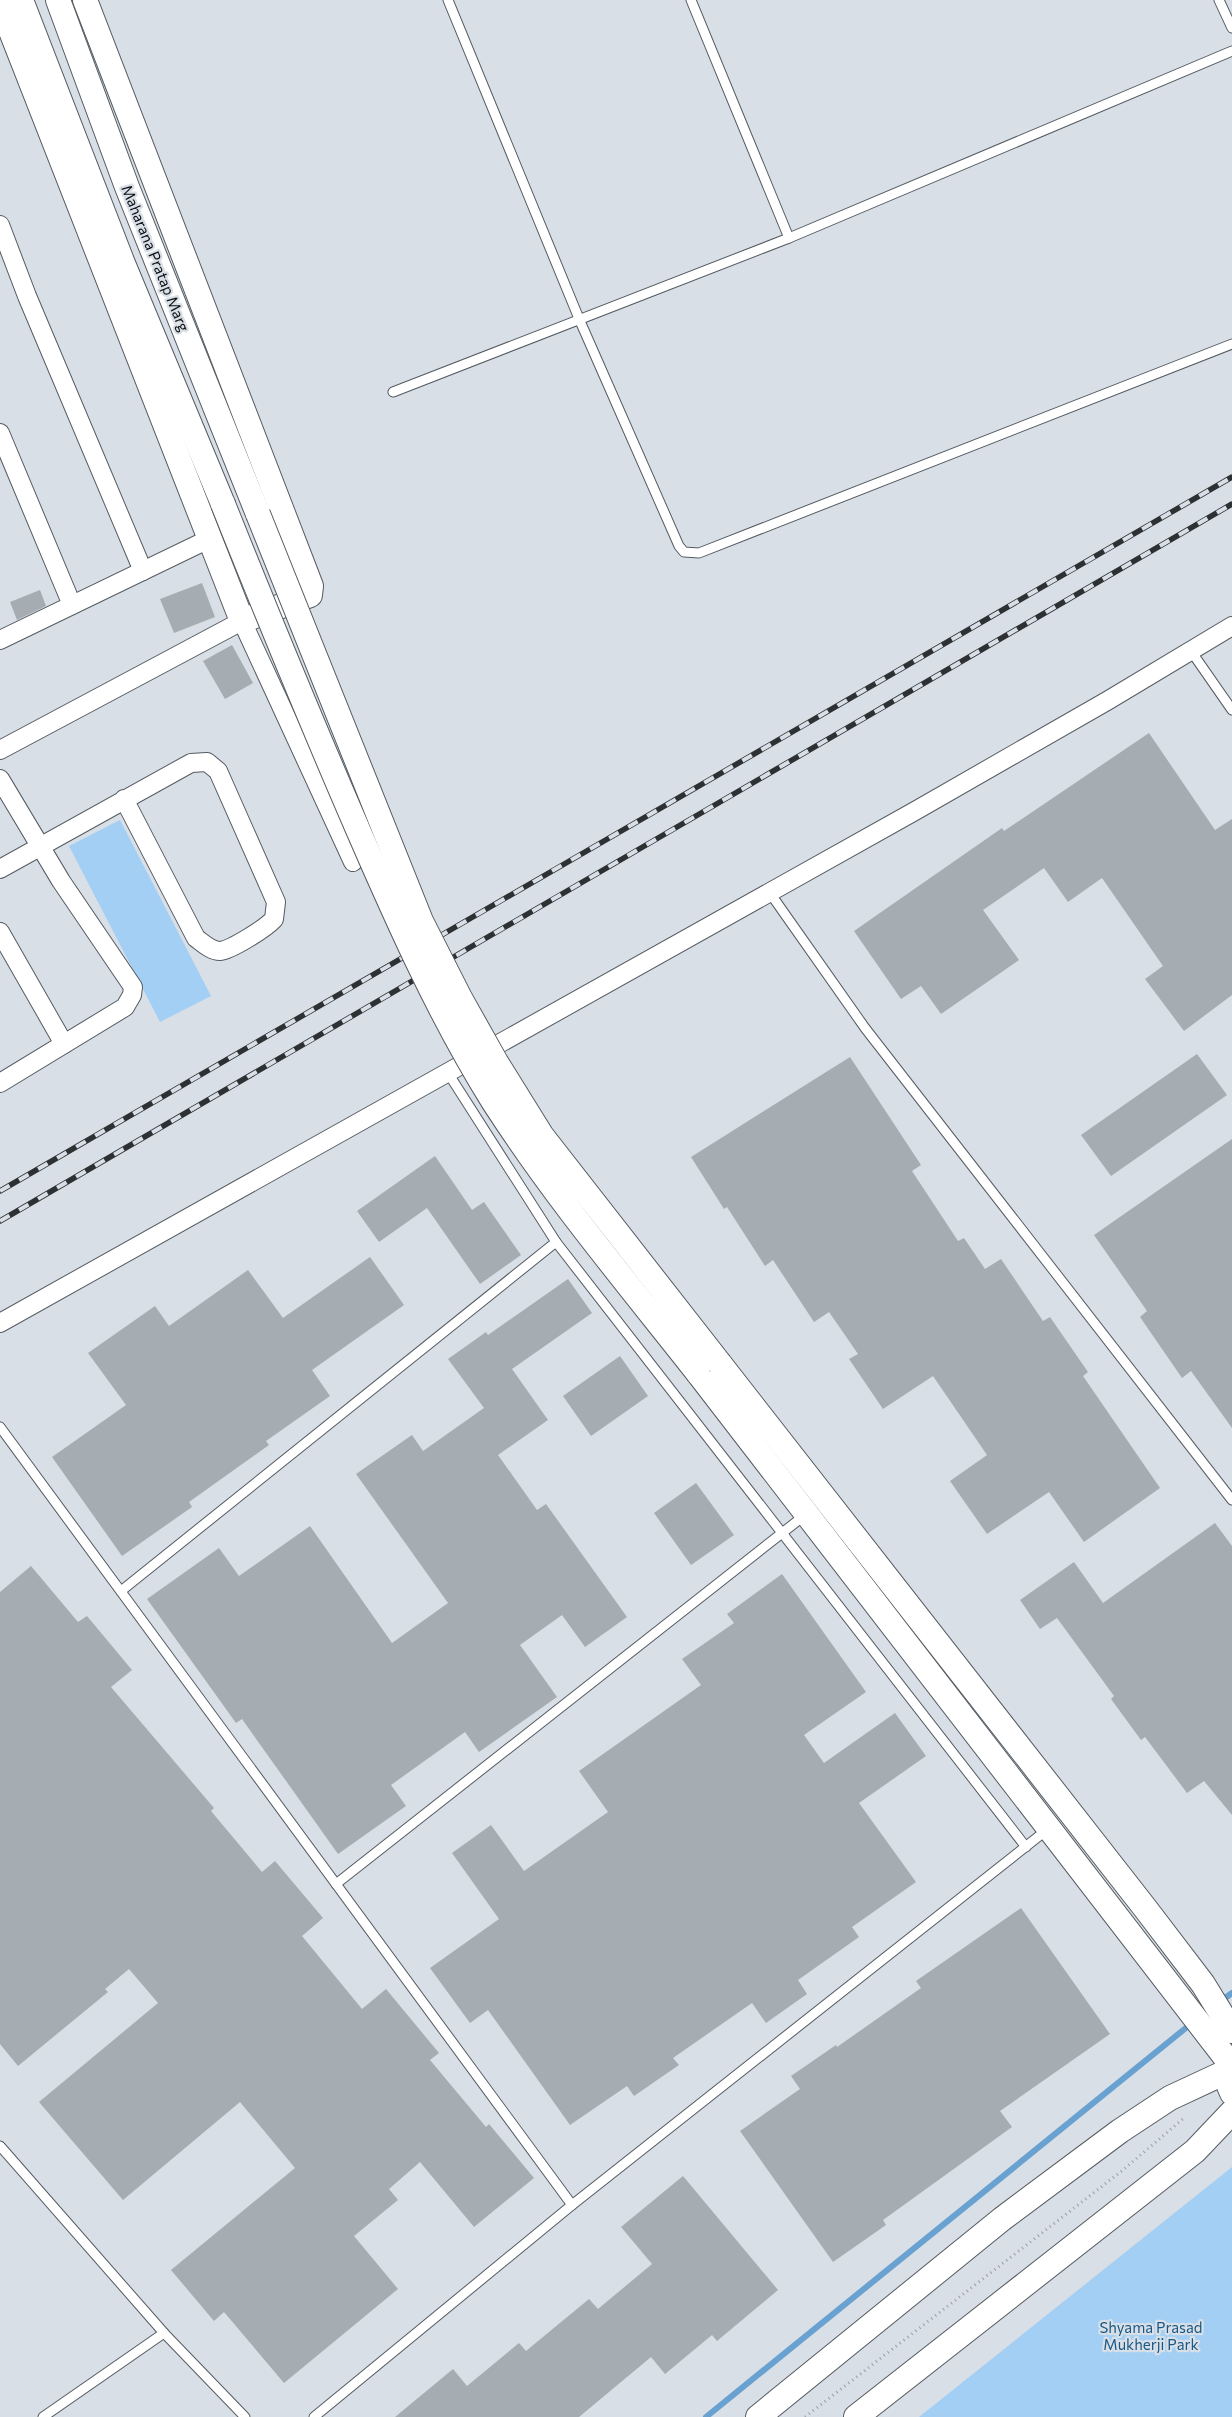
<svg xmlns="http://www.w3.org/2000/svg" width="1232" height="2417" font-family="Commissioner,sans-serif">
	<style>
		.green { fill: #a3cff5 }
		.lines { fill: none; stroke-linecap: round; stroke-linejoin: round }
		.stream { stroke: #69a1d1; stroke-width: 6 }
		.building { fill: #a5adb3 }
		.lane-casing { stroke: #555b61; stroke-width: 11 }
		.street-casing { stroke: #555b61; stroke-width: 20 }
		.secondary-casing { stroke: #555b61; stroke-width: 26 }
		.path { stroke: #989da3; stroke-width: 3; stroke-dasharray: 1 4; stroke-linecap: butt }
		.lane { stroke: #fff; stroke-width: 9 }
		.street { stroke: #fff; stroke-width: 18 }
		.secondary { stroke: #fff; stroke-width: 24 }
		.rail-casing { stroke: #2e3134; stroke-width: 5.5 }
		.rail { stroke: #d8dfe6; stroke-width: 4; stroke-dasharray: 11; stroke-linecap: butt }
		.secondary-bridge-casing { stroke: #555b61; stroke-width: 26; stroke-linecap: butt }
		.secondary-bridge { stroke: #fff; stroke-width: 24 }
		.labels { text-anchor: middle; dominant-baseline: central; stroke-width: 4.5; stroke-linejoin: round; paint-order: stroke }
		.street-label { font-size: 15px; fill: #0d0f12; stroke: #d8dfe6 }
		.park-label { font-size: 15px; fill: #195886; stroke: #d8dfe6 }
	</style>
	<rect width="100%" height="100%" fill="#d8dfe6"/>
	<g class="green">
		<path d="M120,820L211,996L160,1022L69,846Z"/>
		<path d="M1232,2167V2417H919Z"/>
	</g>
	<g class="lines">
		<g class="stream">
			<path d="M1225,1998L1232,1993"/>
			<path d="M706,2417L1187,2027"/>
		</g>
	</g>
	<g class="building">
		<path d="M202,583L215,617L174,633L160,599Z"/>
		<path d="M40,590L46,606L17,620L10,602Z"/>
		<path d="M232,645L253,683L225,699L203,661Z"/>
		<path d="M1149,733L1215,830L1232,819V995L1184,1031L1145,979L1163,966L1102,878L1068,902L1044,868L983,910L1019,960L941,1014L921,986L901,999L854,931L1002,828L1004,831Z"/>
		<path d="M1197,1054L1227,1095L1111,1176L1081,1135Z"/>
		<path d="M850,1057L921,1165L912,1171L958,1241L964,1238L985,1269L1001,1259L1043,1321L1050,1317L1088,1372L1083,1376L1160,1488L1084,1542L1049,1492L987,1534L950,1481L987,1455L933,1376L883,1409L849,1359L858,1354L829,1312L814,1322L773,1260L765,1266L727,1207L724,1209L691,1157Z"/>
		<path d="M1232,1139V1428L1191,1371L1182,1378L1140,1317L1147,1311L1094,1235Z"/>
		<path d="M435,1156L472,1210L484,1202L521,1255L480,1284L427,1208L379,1242L357,1211Z"/>
		<path d="M370,1257L404,1305L312,1370L330,1396L266,1441L269,1445L189,1502L192,1507L122,1556L52,1457L126,1405L88,1353L155,1306L169,1326L248,1270L283,1318Z"/>
		<path d="M568,1279L592,1313L512,1369L548,1420L498,1455L537,1510L546,1504L627,1617L585,1647L562,1615L520,1645L557,1697L479,1752L465,1732L391,1785L406,1806L338,1854L242,1719L236,1723L147,1599L219,1548L239,1576L310,1526L392,1643L448,1603L356,1474L412,1435L423,1451L484,1408L448,1359L486,1332L488,1335Z"/>
		<path d="M620,1356L648,1396L591,1436L563,1396Z"/>
		<path d="M696,1483L734,1535L691,1565L654,1513Z"/>
		<path d="M1215,1523L1232,1546V1815L1204,1781L1187,1793L1145,1737L1141,1740L1111,1699L1114,1696L1057,1618L1040,1629L1020,1600L1074,1562L1103,1603Z"/>
		<path d="M31,1566L78,1622L87,1616L132,1670L111,1687L214,1808L211,1811L262,1872L275,1861L323,1918L302,1936L362,2009L386,1989L439,2053L430,2060L486,2127L489,2124L534,2178L474,2227L420,2162L389,2189L398,2200L354,2236L398,2289L284,2383L224,2312L214,2321L171,2270L295,2168L240,2102L123,2200L39,2102L158,2003L129,1969L105,1989L108,1992L18,2066L0,2044V1592Z"/>
		<path d="M782,1574L866,1692L804,1735L824,1763L895,1713L926,1756L859,1803L916,1882L852,1927L859,1937L798,1980L807,1994L766,2023L752,2003L673,2058L679,2065L634,2096L627,2086L570,2125L488,2010L470,2023L430,1968L499,1919L452,1853L491,1825L524,1871L608,1812L579,1771L701,1685L682,1659L734,1623L727,1614Z"/>
		<path d="M1021,1908L1110,2034L1000,2111L1012,2127L883,2220L886,2225L833,2262L740,2131L800,2089L791,2076L836,2045L837,2047L921,1988L916,1981Z"/>
		<path d="M683,2176L778,2290L717,2341L712,2335L665,2374L651,2357L579,2417H395L453,2369L467,2386L519,2343L526,2351L589,2299L598,2309L652,2264L621,2227Z"/>
	</g>
	<g class="lines">
		<defs>
			<g id="lane">
				<path d="M448,0L580,321L679,546L684,552L699,553L1232,344"/>
				<path d="M691,0L789,238"/>
				<path d="M1219,0L1232,28"/>
				<path d="M393,392L789,238L1232,51"/>
				<path d="M1191,651L1232,710"/>
				<path d="M770,893L865,1028L1232,1500"/>
				<path d="M556,1242L1026,1847"/>
				<path d="M0,1427L572,2205"/>
				<path d="M121,1591L556,1242L448,1073"/>
				<path d="M336,1884L805,1515"/>
				<path d="M0,2146L164,2333L245,2417"/>
				<path d="M43,2417L164,2333"/>
				<path d="M314,2417L572,2205L1048,1829"/>
			</g>
			<g id="street">
				<path d="M0,225L27,296L143,571"/>
				<path d="M0,433L72,605"/>
				<path d="M0,640L209,539"/>
				<path d="M0,750L242,621L353,862"/>
				<path d="M0,779L61,881L133,987L132,995L125,1007L0,1083"/>
				<path d="M0,869L191,763L207,762L218,771L276,902L274,919C266,928 231,950 220,951C211,951 203,943 196,938L124,799"/>
				<path d="M0,932L64,1044"/>
				<path d="M0,1323L915,811L1107,701L1232,626"/>
			</g>
			<g id="secondary">
				<path d="M21,0L122,261L223,504"/>
				<path d="M58,0L127,187L258,514"/>
				<path d="M0,3L242,621L310,595L311,586L85,0"/>
				<path d="M720,1364L1145,1908L1203,1984L1232,2031"/>
				<path d="M698,1373L1232,2066"/>
				<path d="M1232,2066L1228,2071L1229,2086L1232,2093"/>
				<path d="M758,2417L1002,2219L1120,2131L1170,2098L1228,2071"/>
				<path d="M856,2417L1195,2151L1232,2112"/>
			</g>
		</defs>
		<use href="#lane" class="lane-casing"/>
		<use href="#street" class="street-casing"/>
		<use href="#secondary" class="secondary-casing"/>
		<path class="path" d="M805,2417L1123,2170L1185,2117"/>
		<use href="#lane" class="lane"/>
		<use href="#street" class="street"/>
		<use href="#secondary" class="secondary"/>
		<defs>
			<g id="rail">
				<path d="M0,1191L1232,477"/>
				<path d="M0,1221L1232,504"/>
			</g>
		</defs>
		<use href="#rail" class="rail-casing"/>
		<use href="#rail" class="rail"/>
		<defs>
			<g id="secondary-bridge">
				<path d="M223,504C267,614 312,724 359,832C399,924 440,1016 493,1101C554,1196 628,1284 698,1373"/>
				<path d="M258,514L421,921L460,998L496,1062L542,1136L720,1364"/>
			</g>
		</defs>
		<use href="#secondary-bridge" class="secondary-bridge-casing"/>
		<use href="#secondary-bridge" class="secondary-bridge"/>
	</g>
	<g class="labels">
		<g class="street-label">
			<text transform="translate(156 258) rotate(68)">Maharana Pratap Marg</text>
		</g>
		<g class="park-label">
			<text x="1151" y="2327">Shyama Prasad<tspan x="1151" dy="17">Mukherji Park</tspan></text>
		</g>
	</g>
</svg>
